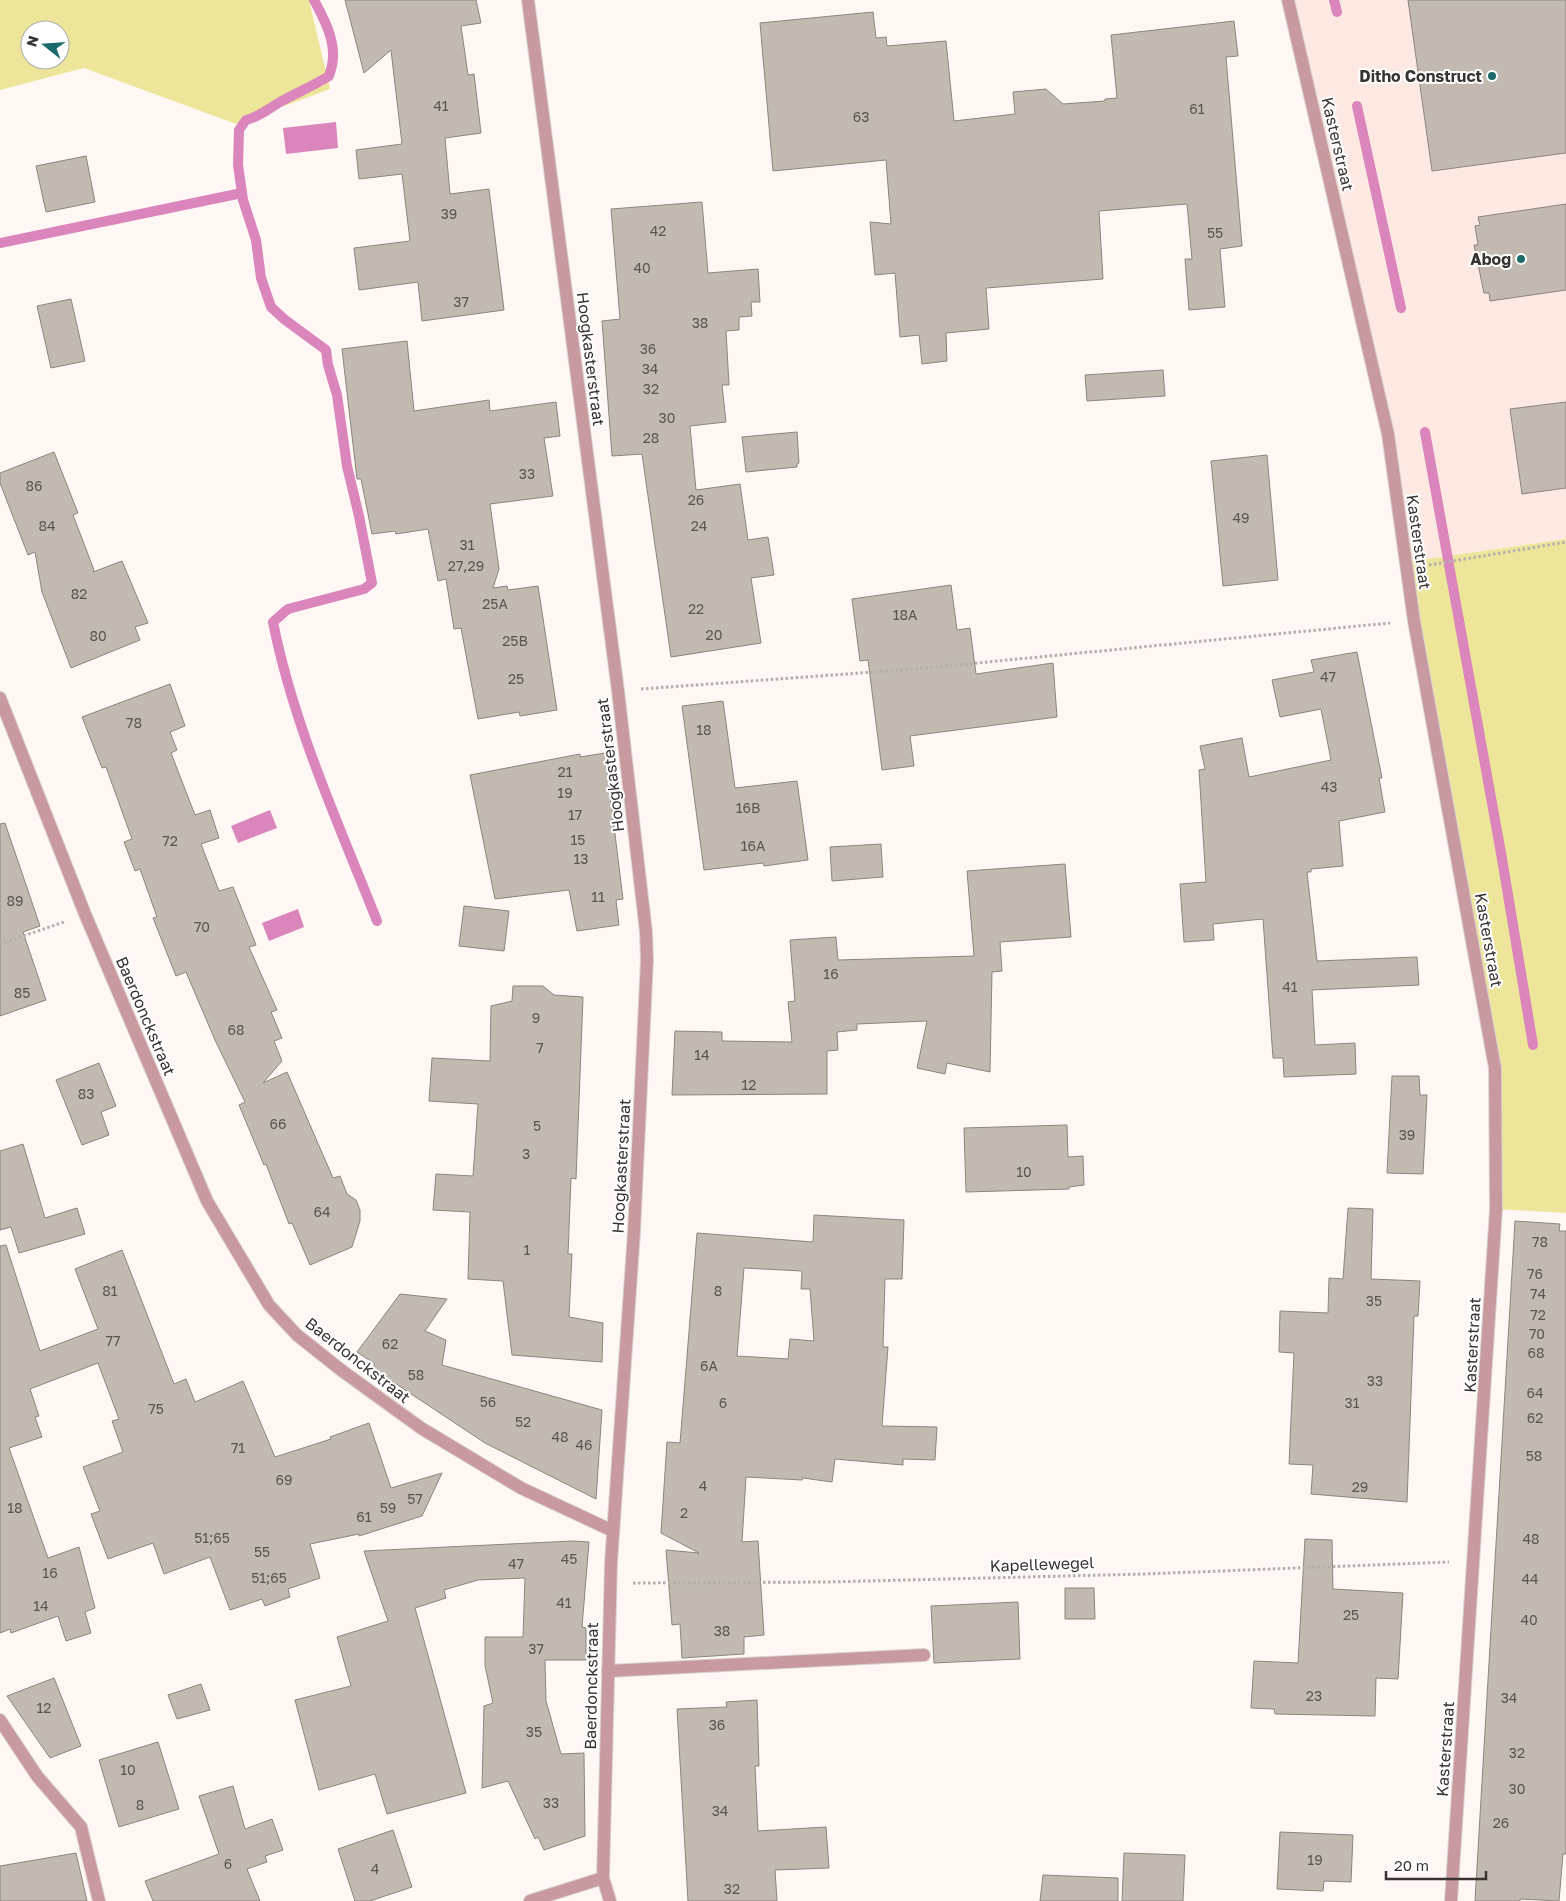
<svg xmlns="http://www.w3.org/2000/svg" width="1566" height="1901" font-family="'Golos Text',sans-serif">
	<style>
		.built { fill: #fde9e1 }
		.green { fill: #ede69a; fill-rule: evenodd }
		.water { fill: #da85bc }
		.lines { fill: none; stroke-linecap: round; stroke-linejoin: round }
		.stream { stroke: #da85bc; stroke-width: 10 }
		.building { fill: #c2bab1; stroke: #8c857d; fill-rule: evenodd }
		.minor-casing { stroke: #dad4d1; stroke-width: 14 }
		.path { stroke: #b5afac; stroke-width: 3; stroke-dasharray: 2.5 2.5; stroke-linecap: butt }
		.minor { stroke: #c8999e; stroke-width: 12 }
		.poi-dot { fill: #1d6a6a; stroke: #fff; stroke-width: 2 }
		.labels { text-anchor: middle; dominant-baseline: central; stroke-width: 4; stroke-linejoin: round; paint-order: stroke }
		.number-label { font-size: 14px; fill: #5a5551 }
		.poi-label { font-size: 16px; font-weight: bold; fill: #383331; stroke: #fff; text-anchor: end }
		.street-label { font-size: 16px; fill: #383331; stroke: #fff }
	</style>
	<rect width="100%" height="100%" fill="#fef7f4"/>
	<path class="built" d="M1288,0H1566V539L1406,562L1388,434Z"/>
	<g class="green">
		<path d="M0,0H309L330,89L236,124L84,68L0,90ZM30,30H60V60H30Z"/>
		<path d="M1566,539V1213L1496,1209L1495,1068L1406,562Z"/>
	</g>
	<g class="water">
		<path d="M336,122L338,148L286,154L283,128Z"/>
		<path d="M270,810L277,828L238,843L231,826Z"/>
		<path d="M298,909L304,927L269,941L262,923Z"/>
	</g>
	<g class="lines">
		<g class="stream">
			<path d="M314,0C323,17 334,37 333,57C333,63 331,70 329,76C313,86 296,93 280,102C268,109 259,117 246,120L239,130L238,165L243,200L256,240L261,278L271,307L284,319L326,350L328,365L337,395L347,466L359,516L372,583L364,589L288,609L273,622C293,724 339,825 377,921"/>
			<path d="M1334,0L1337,12"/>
			<path d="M1357,106L1401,308"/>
			<path d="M0,243L242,193"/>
			<path d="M1425,432L1501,853L1533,1045"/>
		</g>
	</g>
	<g class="building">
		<path d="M345,0H476L481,23L461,26L468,75L474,74L481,133L445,138L450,194L489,189L504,310L422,321L418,282L359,290L354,248L410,241L402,174L359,179L356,150L402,144L391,50L364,73Z"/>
		<path d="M1408,0H1566V153L1432,171Z"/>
		<path d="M873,12L876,38L886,37L887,46L946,41L954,121L1015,114L1013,92L1046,89L1063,104L1105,101V99L1117,98L1111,35L1234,21L1238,56L1226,57L1242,246L1220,249L1225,307L1189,310L1185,259H1192L1187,204L1099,211L1103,279L986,288L989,329L946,333L947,361L922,364L919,335L900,337L895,273L875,275L870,222L891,224L886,160L773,171L760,23Z"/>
		<path d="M86,156L95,202L46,212L36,166Z"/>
		<path d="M702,202L708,273L758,269L760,302H751L752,316L739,317V330L726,331L729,385H722L726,422L690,426L696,490L740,484L748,540L768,537L774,575L751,578L761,643L671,657L642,454L612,456L602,321L620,319L611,209Z"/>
		<path d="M1566,204V290L1490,301L1489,293H1484L1474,245H1478L1475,226L1480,225L1478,217Z"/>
		<path d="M71,299L85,361L51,368L37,306Z"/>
		<path d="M407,341L414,411L489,400L490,411L556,402L560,436L544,438L553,496L490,504L499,569L493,588L507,586L508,590L538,586L557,710L520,716L519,712L478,719L461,628L454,629L446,579L438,581L428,529L396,534L395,531L372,534L361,479H357L342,349Z"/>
		<path d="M1163,370L1165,396L1087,401L1085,375Z"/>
		<path d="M1566,402V488L1522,494L1510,409Z"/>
		<path d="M797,432L799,463L797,464V467L746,472L742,437Z"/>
		<path d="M54,452L78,513L73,515L94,570L93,572L122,561L148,623L135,627L140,640L71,668L42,592L35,552L28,555L0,483V473Z"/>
		<path d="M1267,455L1278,580L1223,586L1211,461Z"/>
		<path d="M951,585L957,630L970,628L976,674L1053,663L1057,717L910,736L914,766L882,770L868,660L860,661L852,599Z"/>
		<path d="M1357,652L1382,778H1379L1385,812L1339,821L1343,866L1311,869V872H1307L1317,961L1417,957L1419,985L1312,990L1315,1045L1355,1043L1356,1074L1284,1077L1283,1058H1273L1263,919L1213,924L1214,940L1184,942L1180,884L1206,882L1199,770L1205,769L1200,746L1242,738L1249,777L1331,760L1321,709L1280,717L1272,680L1314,672L1311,660Z"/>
		<path d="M170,684L185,726L170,732L177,750L171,753L195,815L210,810L219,838L201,844L219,891L233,887L256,945L249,947L277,1010L271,1012L282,1038L274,1041L282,1061L263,1083L287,1072L333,1178L340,1176L347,1194L356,1200L360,1210V1221L352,1247L310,1265L292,1223L289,1224L266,1164L264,1165L239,1105L245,1102L215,1040L186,972L176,976L153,918L157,917L140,869L135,871L124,842L132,839L106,767L102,768L82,717Z"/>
		<path d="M723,701L735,788L797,781L808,860L764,866L763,863L704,870L682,706Z"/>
		<path d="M605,753L623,899L616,900L619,925L577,931L569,890L495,899L470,775L580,754V757Z"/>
		<path d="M5,823L40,926L23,932L46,1000L0,1016V824Z"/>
		<path d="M881,844L883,877L832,881L830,847Z"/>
		<path d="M1065,864L1071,937L1000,942L1002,971L992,972L990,1072L947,1063L945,1074L917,1068L927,1021L857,1024V1030L837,1032L838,1050L827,1051V1094L672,1095L675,1031L722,1032V1041L792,1042L788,1002L795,1001L790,940L836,937L838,960L974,956L967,871Z"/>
		<path d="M464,906L509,911L504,951L459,946Z"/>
		<path d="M513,986H543L554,995L583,997L576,1179L571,1178L568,1254H572L569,1317L603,1323L602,1362L512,1355L503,1281L468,1279L470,1212L433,1210L436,1174L473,1176L478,1104L429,1101L432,1058L490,1061L491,1006L512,1001Z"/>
		<path d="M99,1063L116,1106L101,1112L109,1135L82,1145L56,1080Z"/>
		<path d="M1392,1076H1419L1420,1095H1427L1423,1174L1387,1173Z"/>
		<path d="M1067,1125L1068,1157L1083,1156L1084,1185L1069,1187V1189L966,1192L964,1128Z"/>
		<path d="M23,1144L45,1218L77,1208L85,1234L19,1253L11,1227L0,1230V1151Z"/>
		<path d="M1348,1208L1373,1209L1371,1279L1420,1281L1418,1316H1414L1407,1502L1311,1494L1313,1465L1289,1464L1294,1353L1279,1352L1280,1311L1328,1313L1329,1278L1343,1279Z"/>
		<path d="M814,1215L904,1220L902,1279H885L883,1347H888L882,1426L937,1427L935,1460L903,1459V1465L835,1459L832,1482L803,1478L802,1480L746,1477L742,1542L758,1541L764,1635L744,1637V1654L682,1658L680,1624L672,1625L666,1550L699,1553L661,1533L667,1442L680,1443L697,1233L813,1242ZM744,1268L802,1271L801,1289H810L814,1341L790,1339L788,1359L737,1356Z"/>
		<path d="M1515,1221L1560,1224L1559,1231H1566V1854H1563L1559,1901L1520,1899V1901H1475Z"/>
		<path d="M6,1245L40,1351L98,1329L75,1269L122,1250L174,1384L186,1379L195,1402L243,1381L275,1457L331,1439L330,1437L369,1423L391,1488L442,1473L422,1516L359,1536V1534L310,1544L320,1578L288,1589L290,1597L265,1606L262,1599L230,1610L210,1557L164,1574L153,1543L108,1559L91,1514L100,1511L83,1467L123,1452L112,1421L119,1419L98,1363L30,1389L39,1416L35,1417L42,1437L9,1448L48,1558L79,1547L95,1608L85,1612L91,1633L66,1641L58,1616L11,1633L10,1629L0,1633V1246Z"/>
		<path d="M400,1294L447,1299L425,1331L446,1340L442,1365L602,1410L596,1499L485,1443L372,1368L375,1364L357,1352Z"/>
		<path d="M1305,1539L1332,1540L1333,1589L1403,1593L1398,1679L1376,1678L1375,1716L1275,1714L1274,1709L1251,1708L1254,1661L1298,1663Z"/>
		<path d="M573,1541L589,1542L582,1627L586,1628V1660H545L546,1701L561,1754L584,1753L585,1836L544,1850L538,1837L535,1839L508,1781L482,1788L484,1706L493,1703L485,1666V1637H523L525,1578L478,1580L444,1590L446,1598L415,1608L466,1793L387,1814L375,1774L319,1790L295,1700L351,1686L337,1637L388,1621L364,1551Z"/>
		<path d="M1065,1588H1094L1095,1619H1065Z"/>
		<path d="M1018,1602L1020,1659L934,1663L931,1606Z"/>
		<path d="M54,1678L81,1746L50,1758L7,1696Z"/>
		<path d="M201,1684L210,1710L177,1719L168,1695Z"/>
		<path d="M757,1700L759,1766H755L758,1831L826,1827L829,1868L775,1870L777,1901H688L677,1709L727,1707L726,1702Z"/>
		<path d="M158,1742L179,1809L119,1827L99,1760Z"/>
		<path d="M233,1786L245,1829L272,1819L283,1850L265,1856L267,1862L247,1869L260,1901H153L145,1881L219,1854L199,1796Z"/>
		<path d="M393,1830L412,1887L370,1901H355L338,1849Z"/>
		<path d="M1280,1832L1353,1835L1351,1882L1324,1881L1323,1891L1277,1889Z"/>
		<path d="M76,1853L87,1901H0V1866Z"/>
		<path d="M1124,1853L1185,1855L1183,1901H1122Z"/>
		<path d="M1043,1875L1118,1878V1901H1040Z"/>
	</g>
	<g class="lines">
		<defs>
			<g id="minor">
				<path d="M528,0L618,691L646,932L647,960L634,1232L611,1563L603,1878L610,1901"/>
				<path d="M1288,0L1388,434L1414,621L1495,1068L1496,1209L1451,1901"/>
				<path d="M0,698L85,914L207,1201L269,1305L297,1335L341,1370L421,1428L521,1488L613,1531"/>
				<path d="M608,1671L924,1655"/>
				<path d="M0,1720L37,1776L81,1827L99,1901"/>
				<path d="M530,1901L603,1878"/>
			</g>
		</defs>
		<use href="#minor" class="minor-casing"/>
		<g class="path">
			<path d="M1429,565L1566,542"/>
			<path d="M641,689L915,669L1390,623"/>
			<path d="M0,944L64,922"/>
			<path d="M633,1583L828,1582L1144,1574L1449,1562"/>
		</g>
		<use href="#minor" class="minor"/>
	</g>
	<g class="poi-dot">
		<circle cx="1492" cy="76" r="5"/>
		<circle cx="1521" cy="259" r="5"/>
	</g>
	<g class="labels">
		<g class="number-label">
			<text x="441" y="105">41</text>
			<text x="1197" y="108">61</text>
			<text x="861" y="116">63</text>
			<text x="449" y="213">39</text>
			<text x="658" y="230">42</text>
			<text x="1215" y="232">55</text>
			<text x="642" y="267">40</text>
			<text x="461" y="301">37</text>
			<text x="700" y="322">38</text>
			<text x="648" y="348">36</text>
			<text x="650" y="368">34</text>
			<text x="651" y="388">32</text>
			<text x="667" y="417">30</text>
			<text x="651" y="437">28</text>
			<text x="527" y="473">33</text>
			<text x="34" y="485">86</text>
			<text x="696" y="499">26</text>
			<text x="1241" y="517">49</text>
			<text x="47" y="525">84</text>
			<text x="699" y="525">24</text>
			<text x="467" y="544">31</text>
			<text x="466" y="565">27,29</text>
			<text x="79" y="593">82</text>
			<text x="495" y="603">25A</text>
			<text x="696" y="608">22</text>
			<text x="905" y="614">18A</text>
			<text x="714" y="634">20</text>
			<text x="98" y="635">80</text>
			<text x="515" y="640">25B</text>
			<text x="1328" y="676">47</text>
			<text x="516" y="678">25</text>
			<text x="134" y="722">78</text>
			<text x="704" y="729">18</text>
			<text x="565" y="771">21</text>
			<text x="1329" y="786">43</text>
			<text x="565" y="792">19</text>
			<text x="748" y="807">16B</text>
			<text x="575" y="814">17</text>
			<text x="578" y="839">15</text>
			<text x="170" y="840">72</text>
			<text x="753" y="845">16A</text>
			<text x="581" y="858">13</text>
			<text x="598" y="896">11</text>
			<text x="15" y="900">89</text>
			<text x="202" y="926">70</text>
			<text x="831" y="973">16</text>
			<text x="1290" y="986">41</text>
			<text x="22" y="992">85</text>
			<text x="536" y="1017">9</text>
			<text x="236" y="1029">68</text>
			<text x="540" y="1047">7</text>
			<text x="702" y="1054">14</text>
			<text x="749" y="1084">12</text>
			<text x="86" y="1093">83</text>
			<text x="278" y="1123">66</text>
			<text x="537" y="1125">5</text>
			<text x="1407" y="1134">39</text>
			<text x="526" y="1153">3</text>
			<text x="1024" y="1171">10</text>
			<text x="322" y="1211">64</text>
			<text x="1540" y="1241">78</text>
			<text x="527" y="1249">1</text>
			<text x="1535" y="1273">76</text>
			<text x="110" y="1290">81</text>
			<text x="718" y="1290">8</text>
			<text x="1538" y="1293">74</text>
			<text x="1374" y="1300">35</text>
			<text x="1538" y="1314">72</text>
			<text x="1537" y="1333">70</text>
			<text x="113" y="1340">77</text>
			<text x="390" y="1343">62</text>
			<text x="1536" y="1352">68</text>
			<text x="709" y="1365">6A</text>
			<text x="416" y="1374">58</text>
			<text x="1375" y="1380">33</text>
			<text x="1535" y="1392">64</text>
			<text x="488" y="1401">56</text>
			<text x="723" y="1402">6</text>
			<text x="1352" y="1402">31</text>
			<text x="156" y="1408">75</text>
			<text x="1535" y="1417">62</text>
			<text x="523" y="1421">52</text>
			<text x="560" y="1436">48</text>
			<text x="584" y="1444">46</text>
			<text x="238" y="1447">71</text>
			<text x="1534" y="1455">58</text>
			<text x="284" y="1479">69</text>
			<text x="703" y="1485">4</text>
			<text x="1360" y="1486">29</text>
			<text x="415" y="1498">57</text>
			<text x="15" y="1507">18</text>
			<text x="388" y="1507">59</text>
			<text x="684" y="1512">2</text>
			<text x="364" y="1516">61</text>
			<text x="212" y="1537">51;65</text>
			<text x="1531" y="1538">48</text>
			<text x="262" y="1551">55</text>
			<text x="569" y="1558">45</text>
			<text x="516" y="1563">47</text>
			<text x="50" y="1572">16</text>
			<text x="269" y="1577">51;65</text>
			<text x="1530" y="1578">44</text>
			<text x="564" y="1602">41</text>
			<text x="41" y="1605">14</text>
			<text x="1351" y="1614">25</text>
			<text x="1529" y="1619">40</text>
			<text x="722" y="1630">38</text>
			<text x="536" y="1648">37</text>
			<text x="1314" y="1695">23</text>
			<text x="1509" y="1697">34</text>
			<text x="44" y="1707">12</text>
			<text x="717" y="1724">36</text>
			<text x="534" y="1731">35</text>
			<text x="1517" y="1752">32</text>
			<text x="128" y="1769">10</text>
			<text x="1517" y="1788">30</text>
			<text x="551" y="1802">33</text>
			<text x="140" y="1804">8</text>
			<text x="720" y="1810">34</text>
			<text x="1501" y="1822">26</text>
			<text x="1315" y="1859">19</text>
			<text x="228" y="1863">6</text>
			<text x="375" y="1868">4</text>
			<text x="732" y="1888">32</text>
		</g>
		<g class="poi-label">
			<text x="1482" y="76">Ditho Construct</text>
			<text x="1511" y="259">Abog</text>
		</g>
		<g class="street-label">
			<text transform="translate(1338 144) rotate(77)">Kasterstraat</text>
			<text transform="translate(591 359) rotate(83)">Hoogkasterstraat</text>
			<text transform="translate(1419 542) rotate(82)">Kasterstraat</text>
			<text transform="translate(610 765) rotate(-97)">Hoogkasterstraat</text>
			<text transform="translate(1489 940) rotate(80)">Kasterstraat</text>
			<text transform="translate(146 1016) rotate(67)">Baerdonckstraat</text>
			<text transform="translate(621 1166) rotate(-87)">Hoogkasterstraat</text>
			<text transform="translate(1472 1345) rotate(-87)">Kasterstraat</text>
			<text transform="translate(358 1360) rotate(38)">Baerdonckstraat</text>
			<text transform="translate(1042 1564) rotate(-2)">Kapellewegel</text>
			<text transform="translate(591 1686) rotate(-89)">Baerdonckstraat</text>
			<text transform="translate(1445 1749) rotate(-86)">Kasterstraat</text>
		</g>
	</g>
	<g transform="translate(45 45) rotate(287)"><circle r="24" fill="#ffffff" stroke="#afadad"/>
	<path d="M0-4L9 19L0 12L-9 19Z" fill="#1d6a6a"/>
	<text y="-8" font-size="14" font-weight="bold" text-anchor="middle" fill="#383331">N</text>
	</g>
	<path d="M1386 1871v8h100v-8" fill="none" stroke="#383331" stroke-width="2.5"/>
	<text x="1394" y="1871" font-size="15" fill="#383331" stroke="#ffffff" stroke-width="4" paint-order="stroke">20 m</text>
</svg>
